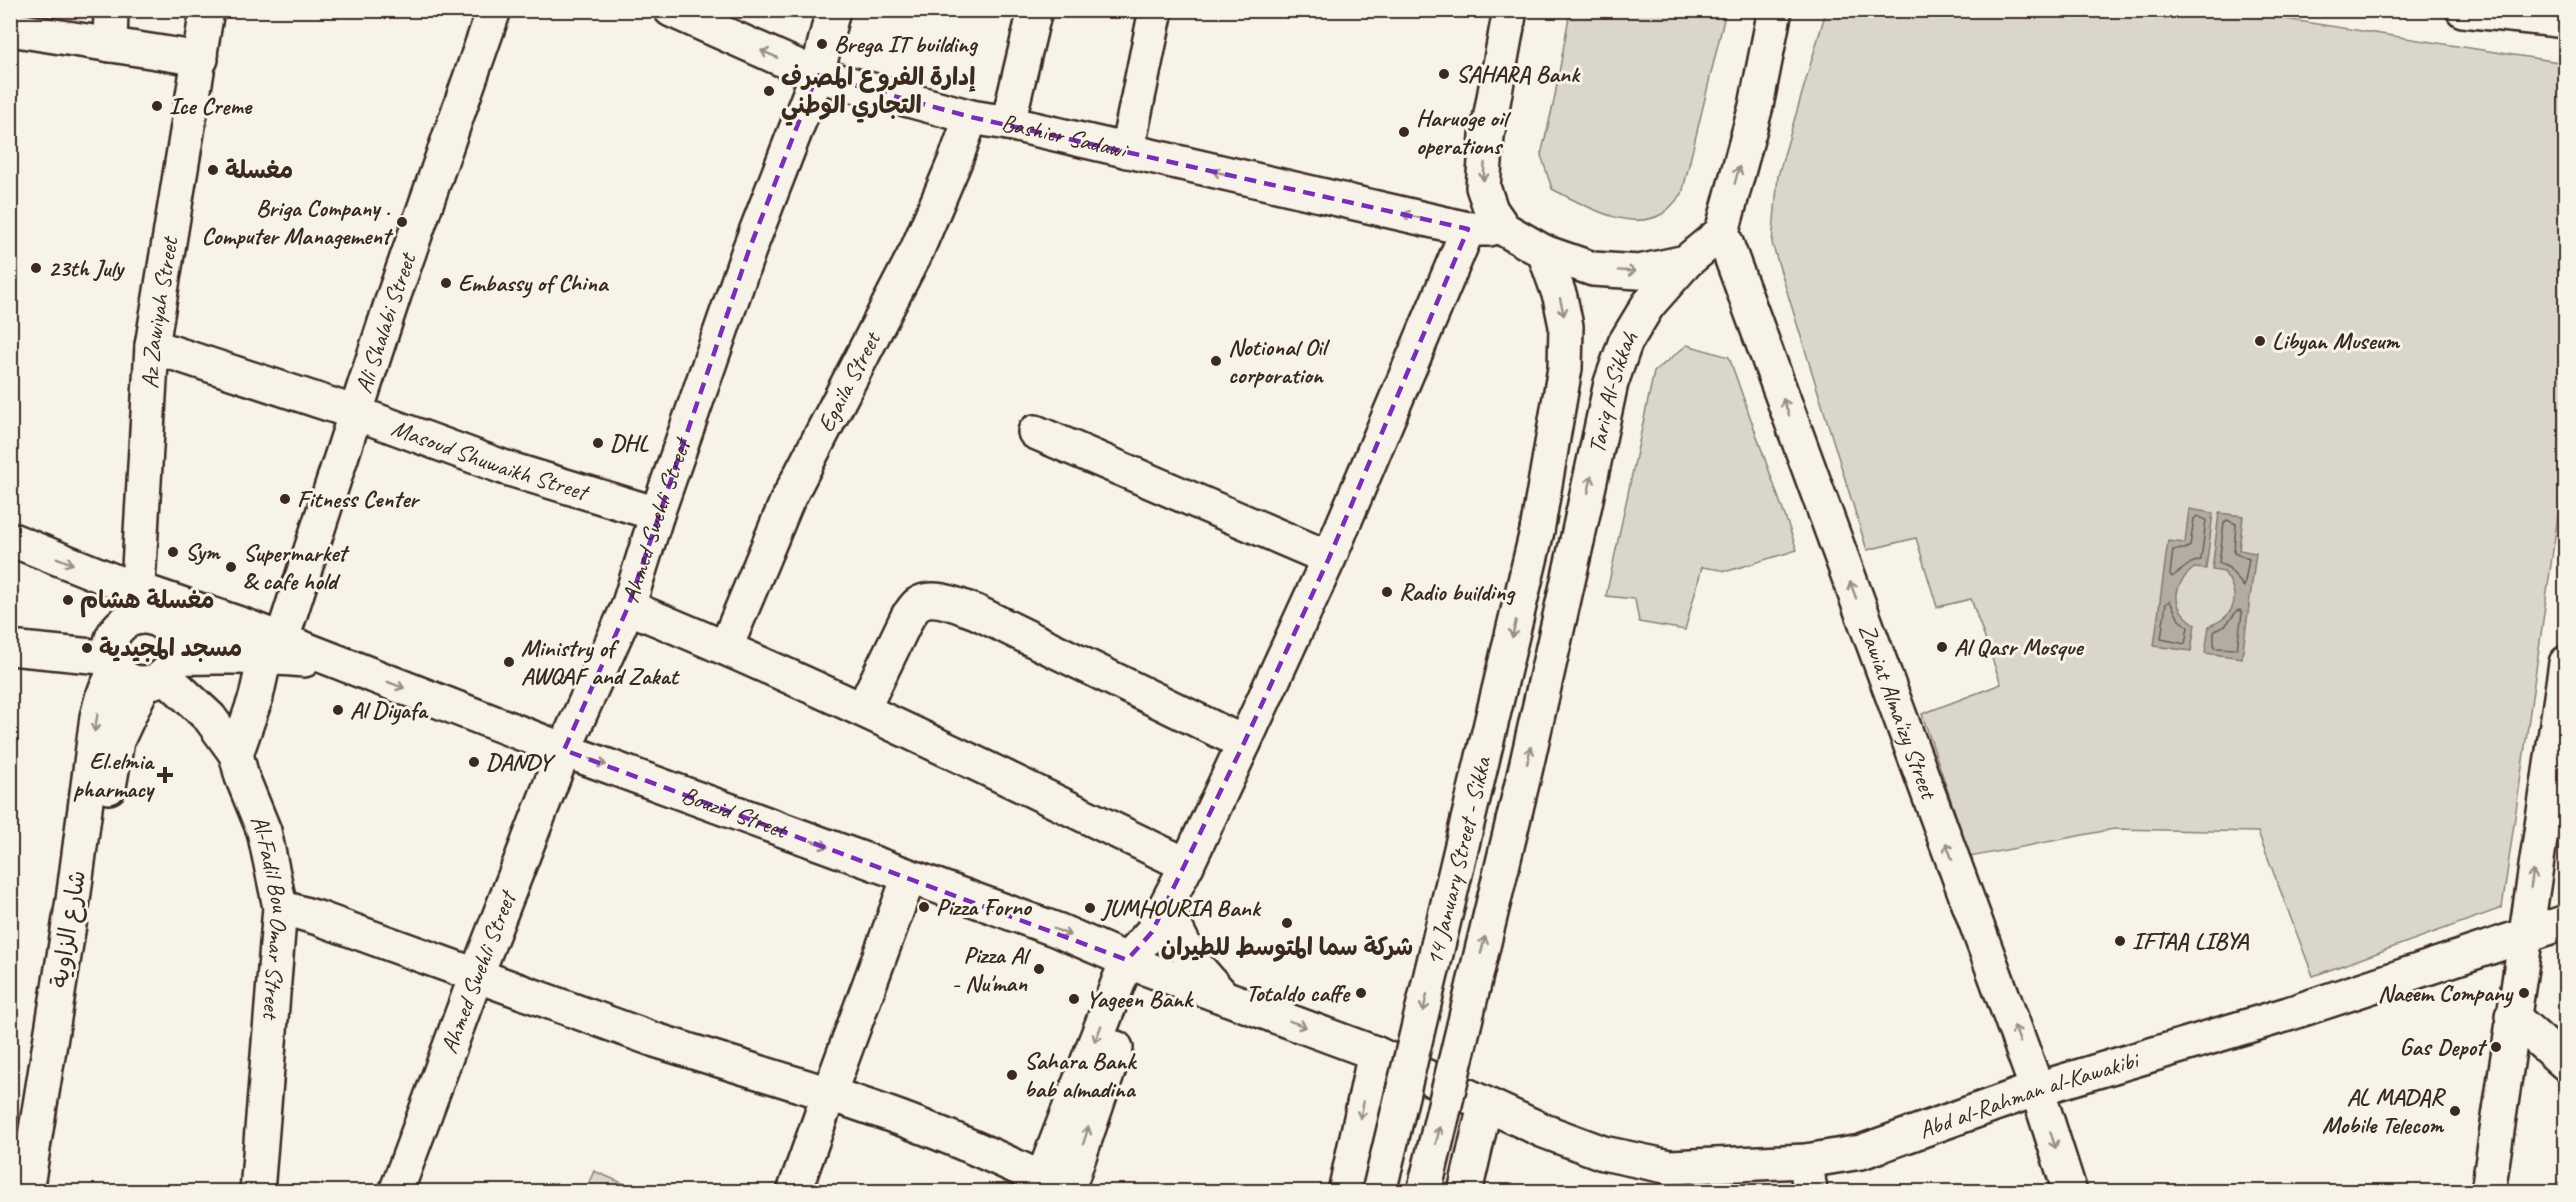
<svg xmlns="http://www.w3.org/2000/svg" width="2576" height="1202" font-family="Caveat,'Playpen Sans Arabic',sans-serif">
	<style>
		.green { fill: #dbd6cb; stroke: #8b8074; stroke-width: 1.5 }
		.water { fill: #b4aca0; stroke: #84786c; stroke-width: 1.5 }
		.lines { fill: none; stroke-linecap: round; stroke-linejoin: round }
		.shore { stroke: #6b5e52; stroke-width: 1.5 }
		.minor-casing { stroke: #3b2a1e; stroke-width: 38 }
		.major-casing { stroke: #3b2a1e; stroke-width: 38 }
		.highway-casing { stroke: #3b2a1e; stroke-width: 38 }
		.minor { stroke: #f7f3e8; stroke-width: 33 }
		.major { stroke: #f7f3e8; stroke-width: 33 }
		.highway { stroke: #f7f3e8; stroke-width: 33 }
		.highway-bridge-casing { stroke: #3b2a1e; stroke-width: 38; stroke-linecap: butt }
		.highway-bridge { stroke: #f7f3e8; stroke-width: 33 }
		.oneway { stroke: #998e83 }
		.marked { fill: none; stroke: #7b2cbf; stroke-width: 4.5; stroke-dasharray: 12 8; stroke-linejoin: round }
		.poi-dot { fill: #3b2a1e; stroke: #f7f3e8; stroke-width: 2 }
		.labels { text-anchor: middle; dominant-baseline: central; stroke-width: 6; stroke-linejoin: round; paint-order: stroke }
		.poi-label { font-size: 24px; font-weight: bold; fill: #3b2a1e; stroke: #f7f3e8; text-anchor: start }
		.street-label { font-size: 24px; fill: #3b2a1e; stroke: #f7f3e8 }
	</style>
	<rect width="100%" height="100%" fill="#f7f3e8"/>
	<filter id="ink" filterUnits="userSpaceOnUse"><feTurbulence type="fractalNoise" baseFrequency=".0167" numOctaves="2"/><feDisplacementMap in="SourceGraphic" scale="12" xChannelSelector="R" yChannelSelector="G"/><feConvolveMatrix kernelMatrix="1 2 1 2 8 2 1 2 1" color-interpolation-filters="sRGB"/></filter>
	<g filter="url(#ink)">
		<g class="green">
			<path d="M1570,11H1726L1682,194C1676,200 1670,209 1662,214C1629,233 1582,204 1552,189L1541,155L1554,101Z"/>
			<path d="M1826,11H2235L2565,63V466L2502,908L2313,976L2258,832L2114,829L1970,857L1922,714L2001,684L1971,599L1937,607L1916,538L1867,550L1772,243L1778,176Z"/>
			<path d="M1687,345L1729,357L1797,550L1728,571L1702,567L1685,630L1639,622L1635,599L1606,596L1654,372Z"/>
			<path d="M594,1171L641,1191H585Z"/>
		</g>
		<g class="water">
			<path d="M2189,509L2213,513L2206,569L2194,568C2172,586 2170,607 2195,624L2191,651L2154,646L2168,541L2185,543Z"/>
			<path d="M2219,513L2243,516L2239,550L2256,553L2242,658L2205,653L2209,626C2237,616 2241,595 2224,572L2212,570Z"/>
		</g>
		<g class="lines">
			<g class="shore">
				<path d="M2197,516L2206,520L2201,560L2191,563L2172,577L2170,574L2173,550L2185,549L2190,546L2194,519Z"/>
				<path d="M2227,520L2236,524L2234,553L2249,559L2244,587L2229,568L2219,563L2224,523Z"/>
				<path d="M2170,601L2179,620L2188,627L2185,644L2161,639L2166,603Z"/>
				<path d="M2237,611L2240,610L2242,613L2237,649L2214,648V631L2225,626Z"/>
			</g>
			<defs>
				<g id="minor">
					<path id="s1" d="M671,10L817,75L971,117L1008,123L1468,229H1489"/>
					<path d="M10,29L201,59"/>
					<path d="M110,45L111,10"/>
					<path d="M1008,123L1035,10"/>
					<path d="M1127,151L1156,10"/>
					<path id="s2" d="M1722,232L2037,1089L2070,1192"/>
					<path id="s3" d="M152,346L356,413L503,467L657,514"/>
					<path d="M1035,432L1329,558"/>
					<path id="s4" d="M10,539L114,581L246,626L564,750L1057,930L1145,968L1375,1053L1544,1131L1603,1153L1670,1167L1806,1161L1861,1152L2037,1089L2288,1014L2566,922"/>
					<path d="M628,607C818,685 1002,776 1187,865"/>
					<path d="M173,636L240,627"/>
					<path id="s5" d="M282,639L394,295L494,10"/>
					<path id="s6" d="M726,647L787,501L917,250L955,161L971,117"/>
					<path d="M10,648L112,658"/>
					<path d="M176,657C219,658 261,655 304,660"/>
					<path id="s7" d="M164,675L210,718L236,754L242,777L264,831L280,907L257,1192"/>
					<path d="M863,709L908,616C911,613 914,607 918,604C933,593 961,607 976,612L1244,743"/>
					<path d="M236,754L256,697L265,656"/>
					<path d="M909,877L829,1094C903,1117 972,1145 1042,1179"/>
					<path d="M280,907L318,918L655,1040L829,1094L794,1192"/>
					<path d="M1165,907L1192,961L1220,993"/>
					<path d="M2512,1016L2566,1064"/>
					<path d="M1806,1161L1810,1192"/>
					<path id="s8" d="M396,1192L476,976L564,750L628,607L657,514L749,250L817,75L833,10"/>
					<path d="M1037,1192L1127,960L1152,932L1187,865L1244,743L1329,558L1468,229"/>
					<path d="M1067,1192L1116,1048"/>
					<path d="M1345,1192L1375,1053"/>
					<path d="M1465,1192L1485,1105"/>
					<path d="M2488,1192L2566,663"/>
				</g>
				<g id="major">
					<circle cx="143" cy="650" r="33"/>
					<path id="s9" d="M136,618L152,346L207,10"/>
					<path d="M109,787L117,741L144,683"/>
					<path d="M26,1192L73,900L97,717L102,698L116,668"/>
				</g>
				<g id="highway">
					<path d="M1510,10L1487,136L1483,187L1491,210L1504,229L1544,252L1593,269L1639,272L1686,262L1722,232L1756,106L1775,10"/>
					<path d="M2463,10L2566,21"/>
					<path d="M1537,531L1565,368L1566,326L1560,297L1544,252"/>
					<path id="s10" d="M1577,541L1611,383L1625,343L1648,305L1686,262"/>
				</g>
			</defs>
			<use href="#minor" class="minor-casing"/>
			<use href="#major" class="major-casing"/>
			<use href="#highway" class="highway-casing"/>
			<use href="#minor" class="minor"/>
			<use href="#major" class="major"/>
			<use href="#highway" class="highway"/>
			<defs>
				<g id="highway-bridge">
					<path id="s11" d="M1379,1192L1537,531"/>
					<path d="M1424,1192L1526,767L1577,541"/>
				</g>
			</defs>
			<use href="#highway-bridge" class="highway-bridge-casing"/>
			<use href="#highway-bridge" class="highway-bridge"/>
		</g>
		<defs><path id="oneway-shaft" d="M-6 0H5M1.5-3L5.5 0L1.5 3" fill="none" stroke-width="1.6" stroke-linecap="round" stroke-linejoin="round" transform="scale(1.5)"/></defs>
		<g class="oneway">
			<use href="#oneway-shaft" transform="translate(769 54) rotate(-156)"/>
			<use href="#oneway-shaft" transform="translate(1484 172) rotate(94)"/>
			<use href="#oneway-shaft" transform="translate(1221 173) rotate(-167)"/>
			<use href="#oneway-shaft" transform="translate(1737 175) rotate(-75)"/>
			<use href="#oneway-shaft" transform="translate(1411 216) rotate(-167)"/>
			<use href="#oneway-shaft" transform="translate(1627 271) rotate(4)"/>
			<use href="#oneway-shaft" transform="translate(1562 307) rotate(77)"/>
			<use href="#oneway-shaft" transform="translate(1786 407) rotate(-110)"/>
			<use href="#oneway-shaft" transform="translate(1590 484) rotate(-78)"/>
			<use href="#oneway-shaft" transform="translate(65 561) rotate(22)"/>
			<use href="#oneway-shaft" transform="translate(1853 590) rotate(-110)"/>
			<use href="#oneway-shaft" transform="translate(1514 629) rotate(103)"/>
			<use href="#oneway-shaft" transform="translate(396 685) rotate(21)"/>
			<use href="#oneway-shaft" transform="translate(96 723) rotate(100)"/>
			<use href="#oneway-shaft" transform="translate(1529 755) rotate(-78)"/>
			<use href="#oneway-shaft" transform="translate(598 762) rotate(20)"/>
			<use href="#oneway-shaft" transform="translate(820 844) rotate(20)"/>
			<use href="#oneway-shaft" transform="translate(1949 851) rotate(-110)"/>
			<use href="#oneway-shaft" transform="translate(2532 879) rotate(-81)"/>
			<use href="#oneway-shaft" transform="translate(1062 932) rotate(22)"/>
			<use href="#oneway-shaft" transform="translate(1483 945) rotate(-76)"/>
			<use href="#oneway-shaft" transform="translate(1425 1003) rotate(103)"/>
			<use href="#oneway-shaft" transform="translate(1298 1024) rotate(20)"/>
			<use href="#oneway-shaft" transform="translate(1098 1034) rotate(111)"/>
			<use href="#oneway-shaft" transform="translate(2017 1034) rotate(-110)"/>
			<use href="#oneway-shaft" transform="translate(1362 1110) rotate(101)"/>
			<use href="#oneway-shaft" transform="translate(1086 1135) rotate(-72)"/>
			<use href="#oneway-shaft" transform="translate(1438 1135) rotate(-76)"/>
			<use href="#oneway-shaft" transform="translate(2053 1140) rotate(72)"/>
		</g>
	</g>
	<path class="marked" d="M817,75L971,117L1468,229L1329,558L1244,743L1152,932L1127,960L564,750L628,607L749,250Z"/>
	<g class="poi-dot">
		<circle cx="822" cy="44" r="6"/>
		<circle cx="1444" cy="74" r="6"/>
		<circle cx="769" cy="91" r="6"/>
		<circle cx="157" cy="106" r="6"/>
		<circle cx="1404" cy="132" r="6"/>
		<circle cx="213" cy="170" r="6"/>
		<circle cx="402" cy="222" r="6"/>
		<circle cx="36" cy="268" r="6"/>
		<circle cx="446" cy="283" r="6"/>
		<circle cx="2260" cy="341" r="6"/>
		<circle cx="1216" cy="361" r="6"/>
		<circle cx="598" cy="443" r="6"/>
		<circle cx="285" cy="499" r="6"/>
		<circle cx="173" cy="552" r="6"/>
		<circle cx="231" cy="567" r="6"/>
		<circle cx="1387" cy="592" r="6"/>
		<circle cx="68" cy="600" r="6"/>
		<circle cx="1942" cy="647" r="6"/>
		<circle cx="87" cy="648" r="6"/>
		<circle cx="509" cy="662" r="6"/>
		<circle cx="338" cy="710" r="6"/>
		<circle cx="474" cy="762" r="6"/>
		<path d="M162 766h6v6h6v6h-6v6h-6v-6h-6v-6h6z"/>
		<circle cx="924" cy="907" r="6"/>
		<circle cx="1090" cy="908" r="6"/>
		<circle cx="1287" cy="923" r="6"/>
		<circle cx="2120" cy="941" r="6"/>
		<circle cx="1039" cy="969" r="6"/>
		<circle cx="1361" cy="993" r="6"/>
		<circle cx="2524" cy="993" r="6"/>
		<circle cx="1074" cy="999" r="6"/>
		<circle cx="2496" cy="1047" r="6"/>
		<circle cx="1012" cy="1075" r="6"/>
		<circle cx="2455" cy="1111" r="6"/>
	</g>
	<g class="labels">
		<g class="poi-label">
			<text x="834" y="44">Brega IT building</text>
			<text x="1456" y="74">SAHARA Bank</text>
			<text x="781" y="77">إدارة الفروع المصرف<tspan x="781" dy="28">التجاري الوطني</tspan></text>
			<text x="169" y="106">Ice Creme</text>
			<text x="1416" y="118">Haruoge oil<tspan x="1416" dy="28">operations</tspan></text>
			<text x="225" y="170">مغسلة</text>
			<text x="390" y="208" text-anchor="end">Briga Company .<tspan x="390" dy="28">Computer Management</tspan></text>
			<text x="48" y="268">23th July</text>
			<text x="458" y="283">Embassy of China</text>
			<text x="2272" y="341">Libyan Museum</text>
			<text x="1228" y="347">Notional Oil<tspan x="1228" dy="28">corporation</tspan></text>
			<text x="610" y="443">DHL</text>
			<text x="297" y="499">Fitness Center</text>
			<text x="185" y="552">Sym</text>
			<text x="243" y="553">Supermarket<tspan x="243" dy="28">&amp; cafe hold</tspan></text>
			<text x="1399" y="592">Radio building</text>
			<text x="80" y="600">مغسلة هشام</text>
			<text x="1954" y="647">Al Qasr Mosque</text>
			<text x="99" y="648">مسجد المجيدية</text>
			<text x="521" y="648">Ministry of<tspan x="521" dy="28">AWQAF and Zakat</tspan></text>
			<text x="350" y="710">Al Diyafa</text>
			<text x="153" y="761" text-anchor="end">El.elmia<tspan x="153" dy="28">pharmacy</tspan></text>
			<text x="486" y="762">DANDY</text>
			<text x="936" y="907">Pizza Forno</text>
			<text x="1102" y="908">JUMHOURIA Bank</text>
			<text x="2132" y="941">IFTAA LIBYA</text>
			<text x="1287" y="947" text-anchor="middle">شركة سما المتوسط للطيران</text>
			<text x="1027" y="955" text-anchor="end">Pizza Al<tspan x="1027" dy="28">- Nu'man</tspan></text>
			<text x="1349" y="993" text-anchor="end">Totaldo caffe</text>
			<text x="2512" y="993" text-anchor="end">Naeem Company</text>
			<text x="1086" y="999">Yageen Bank</text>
			<text x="2484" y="1047" text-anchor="end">Gas Depot</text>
			<text x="1024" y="1061">Sahara Bank<tspan x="1024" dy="28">bab almadina</tspan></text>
			<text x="2443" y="1097" text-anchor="end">AL MADAR<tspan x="2443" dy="28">Mobile Telecom</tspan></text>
		</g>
		<g class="street-label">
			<text stroke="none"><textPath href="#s1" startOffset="414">Bashier Sadawi</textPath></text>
			<text stroke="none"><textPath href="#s9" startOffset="306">Az Zawiyah Street</textPath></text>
			<text stroke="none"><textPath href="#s5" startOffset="332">Ali Shalabi Street</textPath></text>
			<text stroke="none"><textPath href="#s6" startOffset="292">Egaila Street</textPath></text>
			<text stroke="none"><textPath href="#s10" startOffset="153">Tariq Al-Sikkah</textPath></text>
			<text stroke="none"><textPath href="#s3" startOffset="356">Masoud Shuwaikh Street</textPath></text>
			<text stroke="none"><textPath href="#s8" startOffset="720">Ahmed Swehli Street</textPath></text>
			<text stroke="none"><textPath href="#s2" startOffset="510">Zawiat Alma'izy Street</textPath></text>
			<text stroke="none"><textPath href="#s4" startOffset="774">Bouzid Street</textPath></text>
			<text stroke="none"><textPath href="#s11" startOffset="340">14 January Street - Sikka</textPath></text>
			<text stroke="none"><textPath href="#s7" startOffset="276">Al-Fadil Bou Omar Street</textPath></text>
			<text transform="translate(68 929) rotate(-81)">شارع الزاوية</text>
			<text stroke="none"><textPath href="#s8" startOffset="234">Ahmed Swehli Street</textPath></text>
			<text stroke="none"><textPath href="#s4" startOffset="2145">Abd al-Rahman al-Kawakibi</textPath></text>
		</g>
	</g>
	<rect width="2576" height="1202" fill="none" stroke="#f7f3e8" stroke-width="36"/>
	<rect x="18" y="18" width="2540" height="1166" fill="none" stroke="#3b2a1e" stroke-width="2" filter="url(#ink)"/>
</svg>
